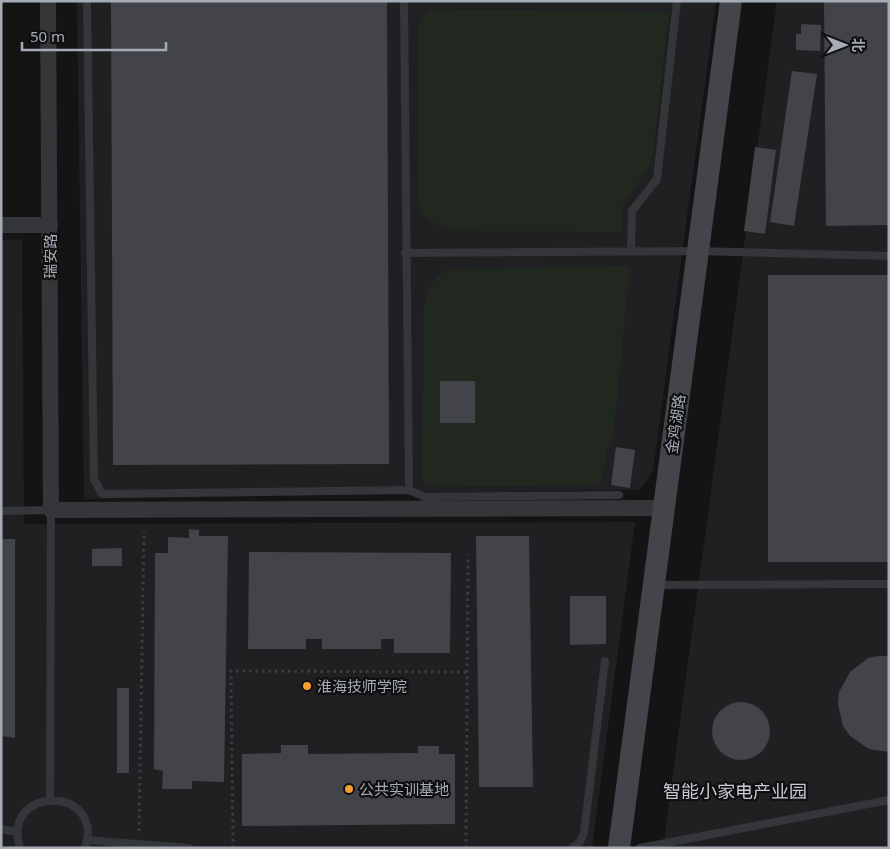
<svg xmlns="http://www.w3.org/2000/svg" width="890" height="849" font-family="'Noto Sans','Noto Sans SC',sans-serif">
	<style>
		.built { fill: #202022 }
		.green { fill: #202820 }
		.building { fill: #434449 }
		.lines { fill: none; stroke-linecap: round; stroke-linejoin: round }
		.path { stroke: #3b3d41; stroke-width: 3; stroke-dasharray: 2.5 4; stroke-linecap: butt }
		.lane { stroke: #35363a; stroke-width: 8 }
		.street { stroke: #35363a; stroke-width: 16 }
		.secondary { stroke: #43454b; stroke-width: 22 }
		.poi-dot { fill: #f39e2e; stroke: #0f0f10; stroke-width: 2 }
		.labels { text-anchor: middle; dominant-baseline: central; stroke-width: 4.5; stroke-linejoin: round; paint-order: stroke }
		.street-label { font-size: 15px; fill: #a5acb6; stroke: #0f0f10 }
		.poi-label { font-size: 15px; fill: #a5acb6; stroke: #0f0f10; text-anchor: start }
		.quarter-label { font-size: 18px; fill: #c6cad2; stroke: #0f0f10 }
	</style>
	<rect width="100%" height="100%" fill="#141415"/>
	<g class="built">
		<path d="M77,1H716L653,470L645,483L639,490L84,499Z"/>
		<path d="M777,1H889V848H663Z"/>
		<path d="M22,239L24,524L635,522L592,848H1V240Z"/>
	</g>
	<g class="green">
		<path d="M431,9L669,12L652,163L627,198L622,209L621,232L459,231L431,222L423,214L419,205V25L422,15Z"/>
		<path d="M630,266L613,438L608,448L600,485L435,487L426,484L422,476L424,308C428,285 433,273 457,269Z"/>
	</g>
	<g class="building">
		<path d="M111,1H387L389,464L113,465Z"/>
		<path d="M824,1H889V225L826,226Z"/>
		<path d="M801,24L821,25L820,51L796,50V34H801Z"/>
		<path d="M792,71L817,74L794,226L770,222Z"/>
		<path d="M755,147L776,150L765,234L744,231Z"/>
		<rect x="768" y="275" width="121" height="287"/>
		<rect x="440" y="381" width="35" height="42"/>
		<path d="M616,447L635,450L630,488L611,485Z"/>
		<path d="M189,529L199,530V536H228L224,782L192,781V789H162L163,771L154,769L155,553H168V537L189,538Z"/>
		<path d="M476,536H529L533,787H479Z"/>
		<path d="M1,539H15V738L1,736Z"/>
		<path d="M122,548V566H92V549Z"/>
		<path d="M249,552L451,553L450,653H394V639H381V649H322V639H306V649H248Z"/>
		<path d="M570,596H606V644L570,645Z"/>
		<path d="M879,656H889V752L869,749L850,736L843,726L838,704L839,692L850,672L868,658Z"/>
		<rect x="117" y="688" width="12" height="85"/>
		<circle cx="741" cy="731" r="29"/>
		<path d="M281,745H308V754L418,753V746H439V754H455V824L242,826V754L281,753Z"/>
	</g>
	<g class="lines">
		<g class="path">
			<path d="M139,831L144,531"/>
			<path d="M233,848L231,671L467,672"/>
			<path d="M466,848L468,555"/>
		</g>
		<g class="lane">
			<path d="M87,1L94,479L102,494L409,490L425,497L619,495"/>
			<path d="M404,1L409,490"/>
			<path d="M631,251L632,211L657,179L677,1"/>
			<path d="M405,253L698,251L889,256"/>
			<path d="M1,511L51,510L50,799"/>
			<path d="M657,585L887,584"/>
			<path d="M1,829L17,832"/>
			<path d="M87,840L189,848"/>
			<path d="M20,848C0,785 106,785 85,848"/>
			<path d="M572,848L580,842L584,833L605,661"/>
			<path d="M640,848L889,800"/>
		</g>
		<g class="street">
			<path d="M48,1L51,510L663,508"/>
			<path d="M1,225H50"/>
		</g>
		<path class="secondary" d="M619,848L731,1"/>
	</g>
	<g class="poi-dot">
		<circle cx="307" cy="686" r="5"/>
		<circle cx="349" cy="789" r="5"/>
	</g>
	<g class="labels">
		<g class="street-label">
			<text transform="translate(50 256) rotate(-90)">瑞安路</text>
			<text transform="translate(675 424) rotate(-82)">金鸡湖路</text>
		</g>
		<g class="poi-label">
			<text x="317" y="686">淮海技师学院</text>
			<text x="359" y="789">公共实训基地</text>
		</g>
		<g class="quarter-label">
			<text x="735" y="791">智能小家电产业园</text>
		</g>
	</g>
	<rect width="890" height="849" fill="none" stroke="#a5acb6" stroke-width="5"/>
	<g transform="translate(845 45) rotate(90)" stroke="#0f0f10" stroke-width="4" paint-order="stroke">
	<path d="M0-4L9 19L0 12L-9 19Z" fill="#a5acb6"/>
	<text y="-8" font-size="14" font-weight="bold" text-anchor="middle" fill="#a5acb6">北</text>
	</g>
	<path d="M22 42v8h144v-8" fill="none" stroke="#a5acb6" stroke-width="2.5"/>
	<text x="30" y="42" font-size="15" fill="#a5acb6" stroke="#0f0f10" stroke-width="4" paint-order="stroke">50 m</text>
</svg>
